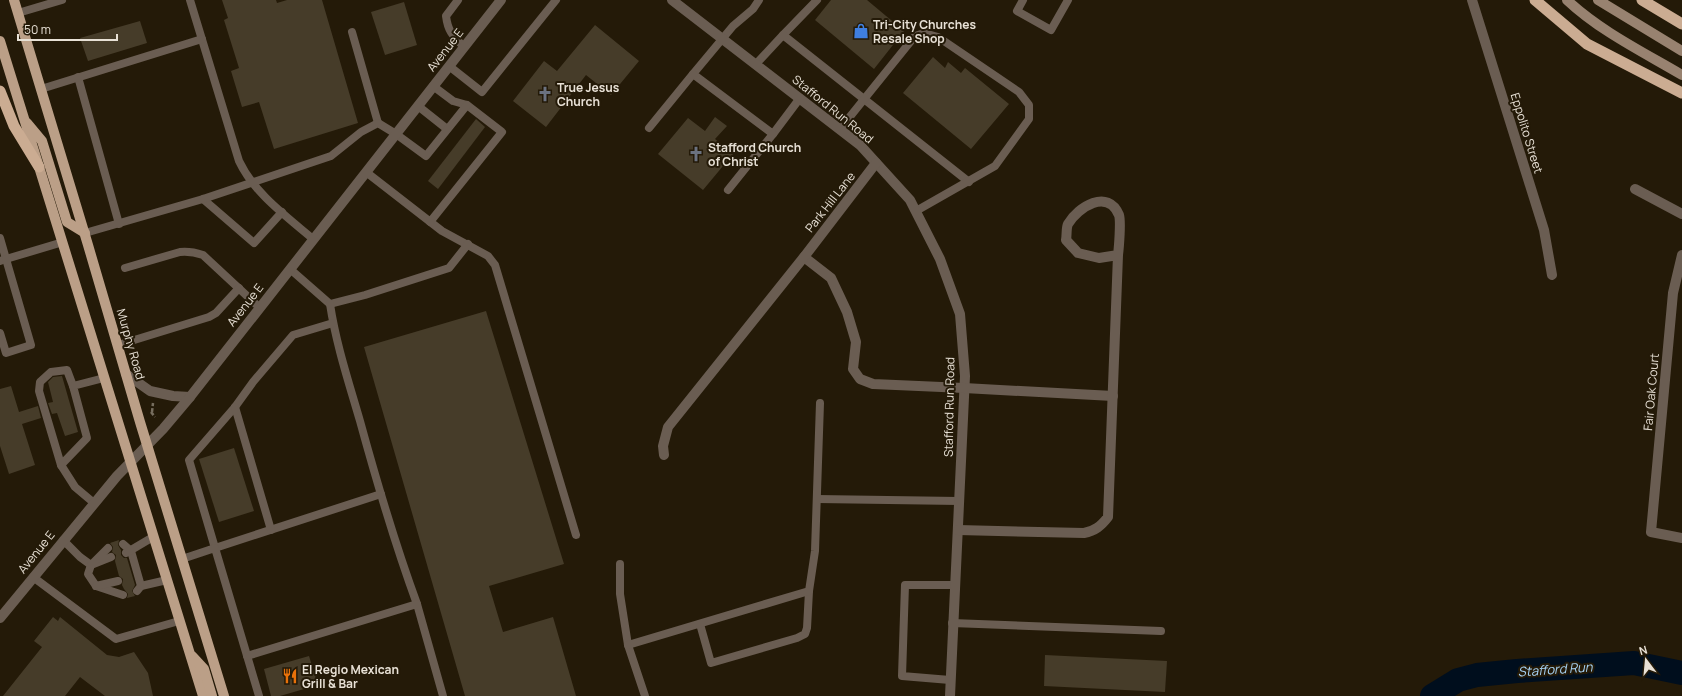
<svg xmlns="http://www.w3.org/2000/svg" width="1682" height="696" font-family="Manrope,sans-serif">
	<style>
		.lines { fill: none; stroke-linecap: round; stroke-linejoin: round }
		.river { stroke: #000e1d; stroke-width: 24 }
		.building { fill: #463c29 }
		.path { stroke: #776e5f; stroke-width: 2.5; stroke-dasharray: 4 2; stroke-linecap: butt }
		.service { stroke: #6a5d52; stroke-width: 8 }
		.minor { stroke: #6a5d52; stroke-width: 10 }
		.tertiary { stroke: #6a5d52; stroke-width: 10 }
		.secondary { stroke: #988270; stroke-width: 10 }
		.primary { stroke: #bb9f87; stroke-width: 10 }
		.trunk { stroke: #cbac92; stroke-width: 11 }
		.labels { text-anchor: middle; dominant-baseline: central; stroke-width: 4; stroke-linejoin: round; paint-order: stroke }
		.poi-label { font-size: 12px; font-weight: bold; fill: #e8e1d6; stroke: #241a08; text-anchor: start }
		.street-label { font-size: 12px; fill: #e8e1d6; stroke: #241a08 }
		.water-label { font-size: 13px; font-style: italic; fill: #a8d5f8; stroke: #241a08 }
	</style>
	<rect width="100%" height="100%" fill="#241a08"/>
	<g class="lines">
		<path class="river" d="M1432,696L1458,680L1477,675L1517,671L1634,663L1682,673"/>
	</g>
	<g class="building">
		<path d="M222,0H276L277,3L287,0H322L358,123L274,149L259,102L242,107L231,71L239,68L224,20L228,18Z"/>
		<path d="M831,0H867L904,31L874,69L815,20Z"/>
		<path d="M404,2L417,45L385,55L371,12Z"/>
		<path d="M140,21L147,43L88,61L80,38Z"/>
		<path d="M595,25L639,61L611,95L586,75L546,127L513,101L544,61L557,71Z"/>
		<path d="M933,57L945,68L948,62L961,73L965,68L1009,104L971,149L903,93Z"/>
		<path d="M715,117L727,126L715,139L733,154L703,190L658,154L688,118L705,131Z"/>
		<path d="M476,119L485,127L438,189L428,181Z"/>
		<path d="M486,311L564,564L489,586L503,632L553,617L576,696H465L364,347Z"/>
		<path d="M62,376L78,432L65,436L57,413L52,414L48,403L53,402L48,382L53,377Z"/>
		<path d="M11,386L19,412L38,406L41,418L22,424L35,465L9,474L0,446V389Z"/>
		<path d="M234,448L254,511L219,522L199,459Z"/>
		<path d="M119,540L118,545L121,550V555L124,558H127L135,585L132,591L135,596L127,598L128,594L124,589L122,585L123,579L119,576L115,561L116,555L112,552L113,547L110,543Z"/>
		<path d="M53,617L58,621L60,617L107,655L119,657L134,652L148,673L153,696H105L80,677L65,696H3L42,647L34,641Z"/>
		<path d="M1045,655L1167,661L1165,692L1044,686Z"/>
		<path d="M309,656L318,685L280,696H271L264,669Z"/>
	</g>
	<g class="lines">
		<g class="path">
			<path d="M151,412L155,417"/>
			<path d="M152,412L153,403"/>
		</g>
		<g class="service">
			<path d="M190,0L239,161C254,193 286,216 313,239"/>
			<path d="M458,0L446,16C448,32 453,36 464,47"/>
			<path d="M759,0L753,9L733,26L693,74L773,134L800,98"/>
			<path d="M1023,0L1017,11L1051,30L1068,0"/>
			<path d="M18,13L62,0"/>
			<path d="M352,32L378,123"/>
			<path d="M783,35L817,0"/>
			<path d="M756,64L783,35L969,182"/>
			<path d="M449,66L482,92L556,0"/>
			<path d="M78,77L119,224"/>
			<path d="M41,89L202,39"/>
			<path d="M418,106L447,129"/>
			<path d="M649,128L693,74"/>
			<path d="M840,129L915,36L924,33L938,37L1019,92L1029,105V119L995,166L916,211"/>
			<path d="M366,172L442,231L488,256L495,265L576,535"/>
			<path d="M728,190L773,134"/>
			<path d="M203,199L254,243L282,212"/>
			<path d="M430,222L502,132L467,105L453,101L433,86"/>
			<path d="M85,233L203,199L331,156L361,132L378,123L396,134L426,156L467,105"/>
			<path d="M0,238L6,259L0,261"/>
			<path d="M125,268L180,252C189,251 194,252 203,255L259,307"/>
			<path d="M290,269L330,304L365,295L449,268L468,244"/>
			<path d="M330,304C336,344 349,383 360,421C377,483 395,544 417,604"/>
			<path d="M333,323L293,335L253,382L235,407L189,460L215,548L381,494"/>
			<path d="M0,333L6,353L31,345L6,259L63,242"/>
			<path d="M118,345L209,317L216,313L239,288"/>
			<path d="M235,407L271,530"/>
			<path d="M61,465L39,391L40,382L51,372L67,370L73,386"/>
			<path d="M817,499L959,501"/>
			<path d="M94,503L75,487L61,465L87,438L73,386L104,378"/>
			<path d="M63,540L80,557L91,565L111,557"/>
			<path d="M123,544L131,551L141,586L137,591"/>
			<path d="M108,548L91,565L88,574L96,586L123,595"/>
			<path d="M126,553L153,537"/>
			<path d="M182,559L215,548L259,696"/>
			<path d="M620,564V594L628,645L645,696"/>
			<path d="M33,577L116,639L179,621"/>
			<path d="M96,586L118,581"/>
			<path d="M141,586L167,580"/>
			<path d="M952,623L1161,631"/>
			<path d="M700,624L711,663L797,638L805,634L807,628L809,591"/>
			<path d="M628,645L809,591L815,551L820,403"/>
			<path d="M247,656L417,604L443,696"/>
			<path d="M950,680L902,676L905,585H954"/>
		</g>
		<g class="minor">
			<path d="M672,0L860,145L910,200L940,259L960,314L965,376L950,696"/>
			<path d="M1472,0L1544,230L1552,275"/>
			<path d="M1635,189L1682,214"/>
			<path d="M1682,255L1673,293L1651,532L1682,538"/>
			<path d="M804,257L831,278L847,312L856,342L853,369L860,379L873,384L964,388L1113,396"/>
			<path d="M664,455L663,446L668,427L804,257L876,163"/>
			<path d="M958,530L1084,533C1095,531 1101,526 1108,517L1118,255C1119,247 1121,221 1119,215C1108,188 1078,207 1068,224C1066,228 1067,235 1066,240L1078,253L1099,258L1118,255"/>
		</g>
		<g class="tertiary">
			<path d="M126,374L150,391L173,396L190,397"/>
			<path d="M0,618L117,476L163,429L190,397L501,0"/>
		</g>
		<g class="secondary">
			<path d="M1567,0C1600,31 1643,52 1682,75"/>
			<path d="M1598,0L1682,51"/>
		</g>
		<g class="primary">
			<path d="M14,0L88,245L140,422L224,696"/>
			<path d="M0,41L203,696"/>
			<path d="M27,123L42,141L67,222L85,233"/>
			<path d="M192,656L204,669L212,696"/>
		</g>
		<g class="trunk">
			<path d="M1535,0L1587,44L1682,93"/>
			<path d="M1642,0L1682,24"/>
			<path d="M0,91L14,126L39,167"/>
		</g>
	</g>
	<defs>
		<symbol id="shop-bare" viewBox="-9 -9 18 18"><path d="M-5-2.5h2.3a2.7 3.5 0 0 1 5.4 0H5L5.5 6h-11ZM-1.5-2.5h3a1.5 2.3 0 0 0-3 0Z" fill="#3f7fe0" stroke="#241a08" stroke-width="2.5" paint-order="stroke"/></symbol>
		<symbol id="church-bare" viewBox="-9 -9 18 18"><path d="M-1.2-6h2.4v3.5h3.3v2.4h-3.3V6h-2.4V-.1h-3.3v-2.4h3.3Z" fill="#6b7280" stroke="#241a08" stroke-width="2.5" paint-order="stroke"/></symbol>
		<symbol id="restaurant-bare" viewBox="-9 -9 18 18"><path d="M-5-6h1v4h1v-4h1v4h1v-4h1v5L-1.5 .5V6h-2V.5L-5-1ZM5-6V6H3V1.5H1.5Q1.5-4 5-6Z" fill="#e8710a" stroke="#241a08" stroke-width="2.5" paint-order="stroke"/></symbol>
	</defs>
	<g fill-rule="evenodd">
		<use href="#shop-bare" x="850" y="20" width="22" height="22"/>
		<use href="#church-bare" x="534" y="83" width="22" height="22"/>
		<use href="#church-bare" x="685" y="143" width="22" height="22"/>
		<use href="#restaurant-bare" x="279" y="665" width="22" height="22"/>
	</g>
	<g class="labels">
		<g class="poi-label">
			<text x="873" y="24">Tri-City Churches<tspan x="873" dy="14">Resale Shop</tspan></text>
			<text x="557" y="87">True Jesus<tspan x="557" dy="14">Church</tspan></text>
			<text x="708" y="147">Stafford Church<tspan x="708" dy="14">of Christ</tspan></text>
			<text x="302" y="669">El Regio Mexican<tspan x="302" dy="14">Grill &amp; Bar</tspan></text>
		</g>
		<g class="street-label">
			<text transform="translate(445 50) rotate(-52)">Avenue E</text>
			<text transform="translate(833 109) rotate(39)">Stafford Run Road</text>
			<text transform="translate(1527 133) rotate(73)">Eppolito Street</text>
			<text transform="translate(830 202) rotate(-52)">Park Hill Lane</text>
			<text transform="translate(245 305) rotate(-52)">Avenue E</text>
			<text transform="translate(131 344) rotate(74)">Murphy Road</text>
			<text transform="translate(1651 392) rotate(-85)">Fair Oak Court</text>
			<text transform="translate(949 407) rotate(-89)">Stafford Run Road</text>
			<text transform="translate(36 552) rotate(-51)">Avenue E</text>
		</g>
		<g class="water-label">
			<text transform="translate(1555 669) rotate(-4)">Stafford Run</text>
		</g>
	</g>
	<g transform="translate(1646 660) rotate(344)" stroke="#241a08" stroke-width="3" paint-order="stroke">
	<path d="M0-3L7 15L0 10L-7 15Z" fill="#e8e1d6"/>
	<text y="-6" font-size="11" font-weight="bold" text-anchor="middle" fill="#e8e1d6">N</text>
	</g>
	<path d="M18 34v6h99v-6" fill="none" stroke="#e8e1d6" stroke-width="2"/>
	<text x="24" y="34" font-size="12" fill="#e8e1d6" stroke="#241a08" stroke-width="3" paint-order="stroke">50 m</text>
</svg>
